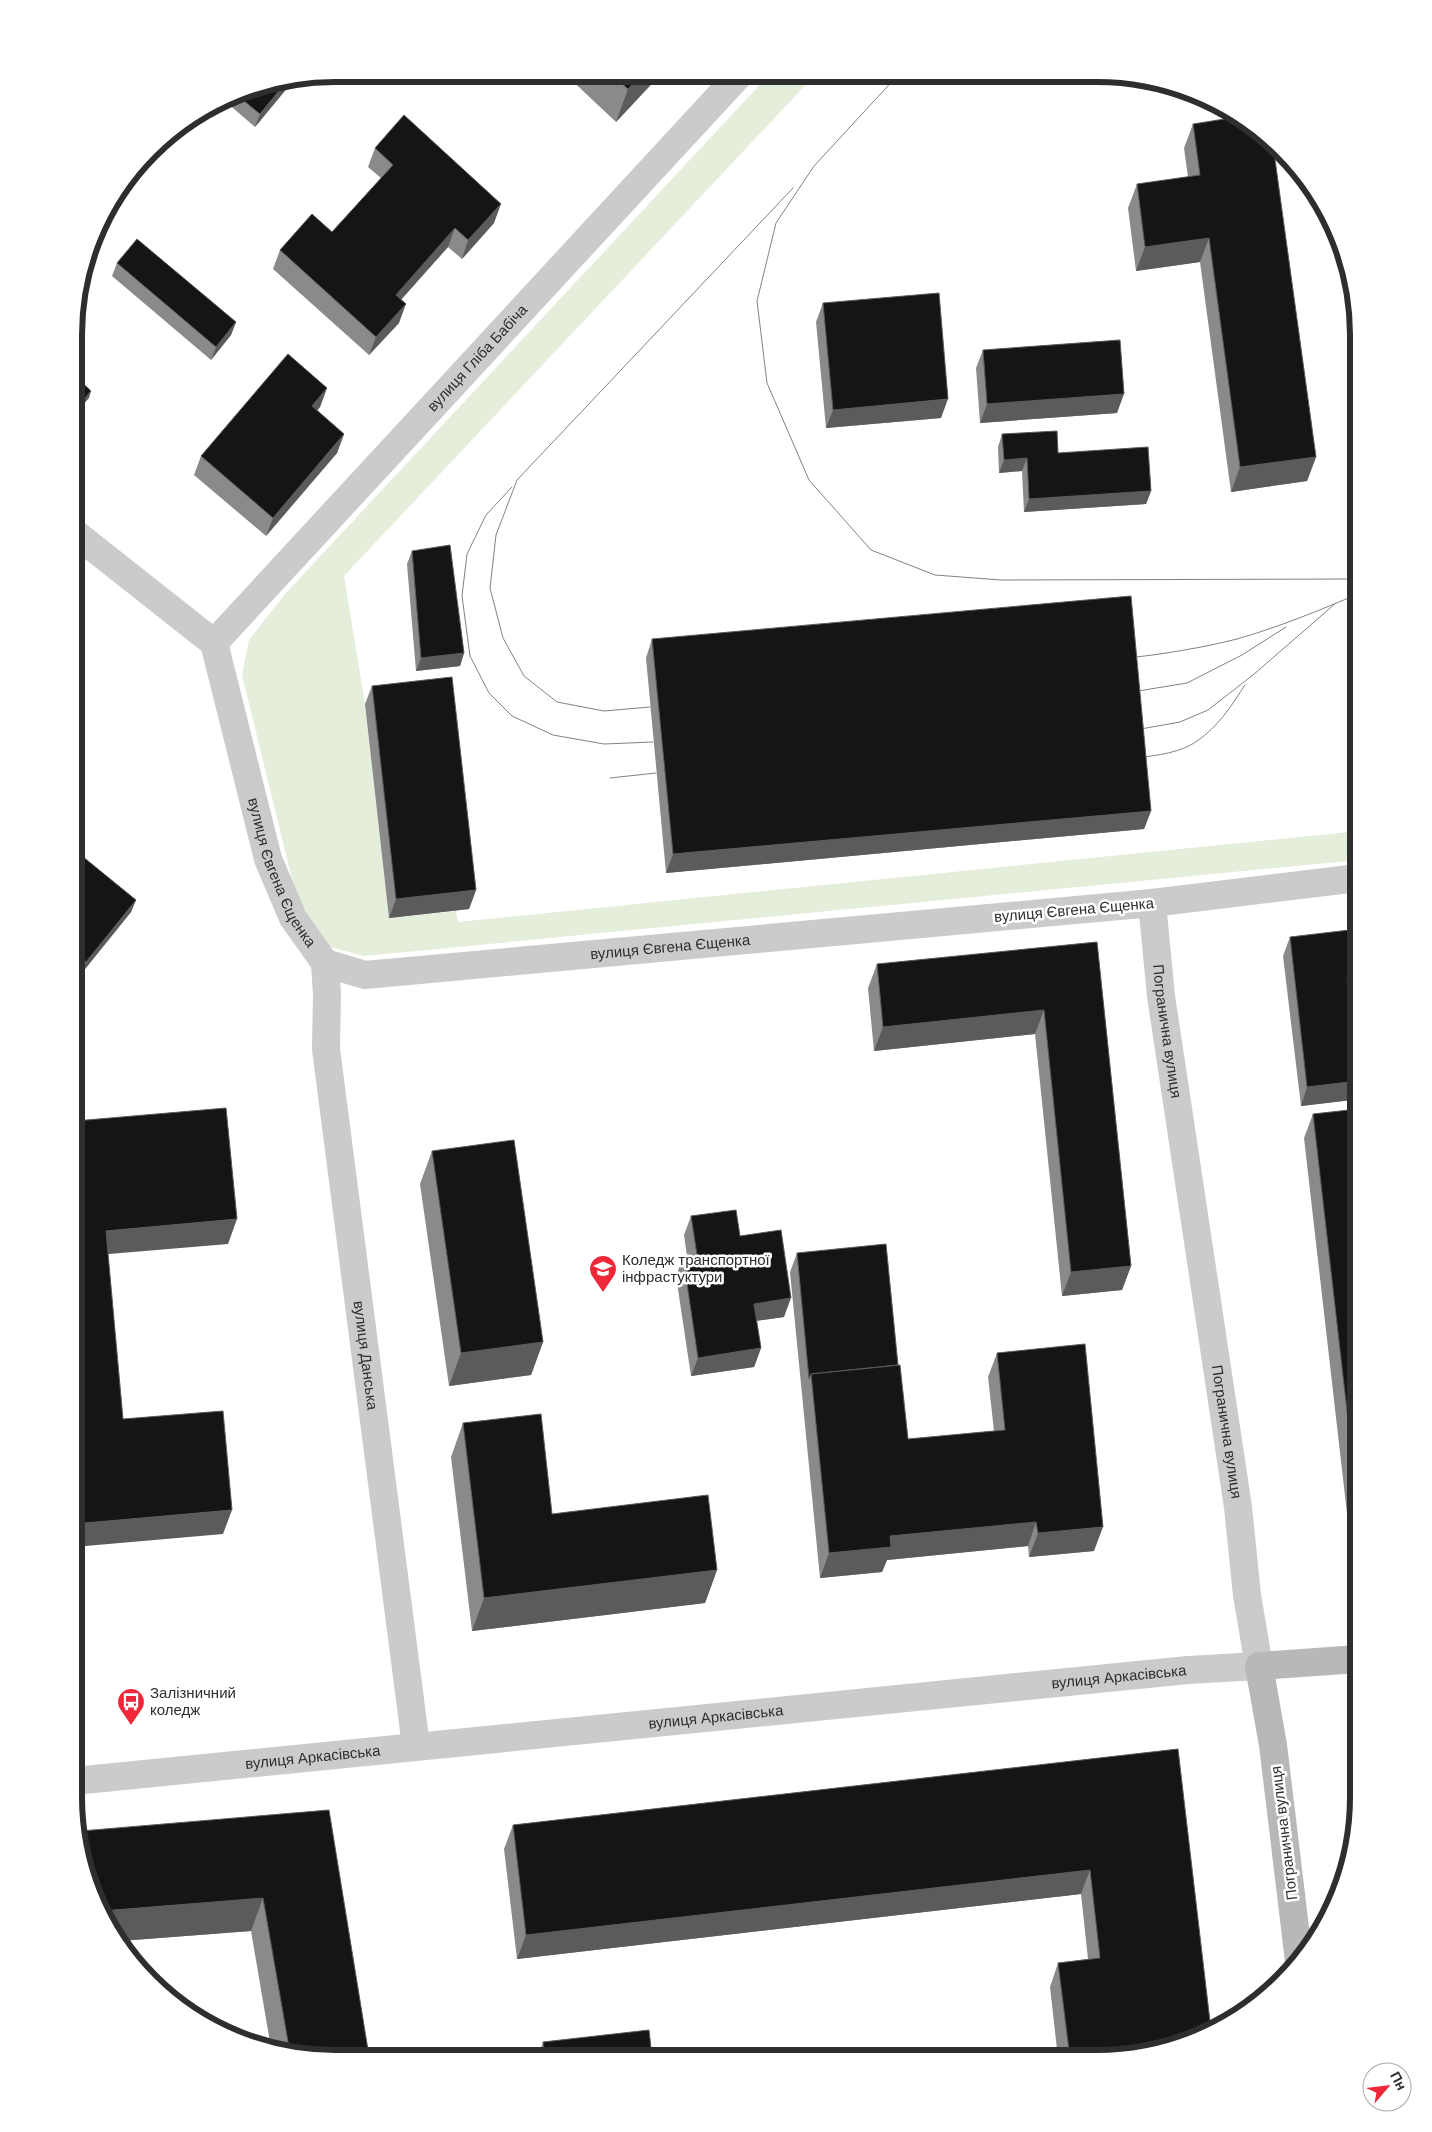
<svg xmlns="http://www.w3.org/2000/svg" width="1432" height="2132" font-family="'DM Sans',sans-serif">
	<style>
		.green { fill: #e5eddb }
		.lines { fill: none; stroke-linecap: round; stroke-linejoin: round }
		.minor { stroke: #cbcbcb; stroke-width: 28 }
		.tertiary { stroke: #cbcbcb; stroke-width: 28 }
		.secondary { stroke: #b8b8b8; stroke-width: 28 }
		.tram { stroke: #838383; stroke-width: 1 }
		.wall { fill: #8a8a8a }
		.shaded-wall { fill: #5b5b5b }
		.building { fill: #151515; stroke: #5b5b5b }
		.labels { text-anchor: middle; dominant-baseline: central; stroke-width: 5; stroke-linejoin: round; paint-order: stroke }
		.street-label { font-size: 15px; fill: #2e2e2e; stroke: #fff }
		.poi-label { font-size: 15px; fill: #2e2e2e; stroke: #fff; text-anchor: start }
		.rim { fill: none; stroke: #2e2e2e; stroke-width: 6 }
	</style>
	<rect width="100%" height="100%" fill="#fff"/>
	<path class="green" d="M769,75H815L344,576L365,704L389,918L456,911L458,922L1358,831V860L364,956L330,947L300,912L242,675L249,640L285,594Z"/>
	<g class="lines">
		<g class="minor">
			<path id="s1" d="M214,643L739,75"/>
			<path d="M1152,903L1358,878"/>
			<path id="s2" d="M325,963L327,995L326,1049L416,1746"/>
			<path id="s3" d="M74,1781L1188,1670L1259,1666"/>
		</g>
		<path class="tertiary" id="s4" d="M76,534L214,643L268,859L293,918L325,963L365,975L1152,903L1161,996L1238,1507L1247,1595L1259,1666"/>
		<path class="secondary" d="M1299,1961L1273,1745L1259,1666L1358,1659"/>
		<g class="tram">
			<path d="M898,75L814,166L776,223L757,301L767,383L809,480L871,550L935,575L1001,580L1358,579"/>
			<path d="M512,487L486,515L467,554L462,596L470,656L489,693L512,716L553,735L604,744L653,742"/>
			<path d="M1128,658C1164,654 1201,648 1237,639C1279,627 1318,611 1358,594"/>
			<path d="M1132,692L1187,683L1242,655L1286,627"/>
			<path d="M650,707L604,711L557,702L524,676L503,638L490,588L496,535L517,480L793,188"/>
			<path d="M1135,730L1180,722L1208,710L1253,675L1336,603"/>
			<path d="M1138,758C1157,755 1181,753 1197,741C1218,727 1232,705 1245,685"/>
			<path d="M610,778L656,773"/>
		</g>
	</g>
	<g class="wall">
		<path d="M565,74L660,75L616,122Z"/>
		<path d="M293,81L255,127L226,102L251,88Z"/>
		<path d="M1193,124L1316,457L1307,481L1231,492L1200,262L1136,271L1128,208L1137,184L1188,177L1184,148Z"/>
		<path d="M375,148L494,223L462,259L448,247L401,300L399,323L369,355L273,269L280,250L332,232L381,178L368,167Z"/>
		<path d="M117,263L236,322L231,335L211,360L112,276Z"/>
		<path d="M823,303L941,418L826,428L816,322Z"/>
		<path d="M983,350L1117,413L980,423L976,368Z"/>
		<path d="M327,388L320,407L317,410L344,434L337,453L266,536L194,475L201,456Z"/>
		<path d="M1002,434L1058,453L1151,491L1146,504L1024,512L1022,471L999,473L998,447Z"/>
		<path d="M412,551L464,653L460,666L416,671L407,564Z"/>
		<path d="M652,639L1151,811L1144,829L666,873L646,658Z"/>
		<path d="M372,686L476,890L469,909L389,918L365,704Z"/>
		<path d="M75,864L136,900L131,912L81,974L75,969Z"/>
		<path d="M1290,937L1358,997L1349,998L1352,1100L1301,1106L1283,956Z"/>
		<path d="M1097,942L1131,1266L1122,1290L1062,1296L1035,1034L874,1051L868,988L877,964Z"/>
		<path d="M1358,1109V1530L1349,1531L1304,1138L1313,1114Z"/>
		<path d="M432,1151L543,1342L531,1375L449,1386L420,1184Z"/>
		<path d="M691,1216L740,1236L784,1317L756,1321L761,1348L754,1367L691,1376L676,1276L683,1257L687,1256L684,1235Z"/>
		<path d="M797,1253L898,1365L908,1439L994,1431L988,1377L997,1353L1094,1551L1029,1557L1028,1546L887,1560L882,1572L820,1578L790,1272Z"/>
		<path d="M463,1423L552,1514L717,1570L705,1603L472,1631L451,1457Z"/>
		<path d="M1178,1749L1096,2058H1058L1050,1987L1058,1963L1088,1959L1081,1894L517,1959L504,1849L513,1825Z"/>
		<path d="M329,1810L302,2056L271,2048L251,1931L120,1941Z"/>
		<path d="M543,2042L652,2057H538Z"/>
	</g>
	<g class="shaded-wall">
		<path d="M641,75H660L616,122L628,89Z"/>
		<path d="M293,81L255,127L260,114L286,82Z"/>
		<path d="M501,204L494,223L462,259L468,240Z"/>
		<path d="M455,228L448,247L389,313L396,295Z"/>
		<path d="M1209,238L1200,262L1136,271L1145,247Z"/>
		<path d="M406,304L399,323L369,355L376,337Z"/>
		<path d="M236,322L231,335L211,360L216,347Z"/>
		<path d="M327,388L320,407L305,425L312,406Z"/>
		<path d="M91,391L89,398L76,413V409Z"/>
		<path d="M1124,394L1117,413L980,423L987,404Z"/>
		<path d="M948,399L941,418L826,428L833,410Z"/>
		<path d="M344,434L337,453L266,536L273,518Z"/>
		<path d="M1316,457L1307,481L1231,492L1240,467Z"/>
		<path d="M1027,458L1022,471L999,473L1004,460Z"/>
		<path d="M1151,491L1146,504L1024,512L1029,499Z"/>
		<path d="M464,653L460,666L416,671L421,658Z"/>
		<path d="M1151,811L1144,829L666,873L673,854Z"/>
		<path d="M476,890L469,909L389,918L396,899Z"/>
		<path d="M136,900L131,912L81,974L86,962Z"/>
		<path d="M1358,979V997L1340,999L1347,980Z"/>
		<path d="M1044,1010L1035,1034L874,1051L883,1027Z"/>
		<path d="M1358,1081L1352,1100L1301,1106L1307,1087Z"/>
		<path d="M237,1219L228,1244L97,1255L106,1231Z"/>
		<path d="M1131,1266L1122,1290L1062,1296L1071,1272Z"/>
		<path d="M791,1298L784,1317L747,1322L754,1304Z"/>
		<path d="M543,1342L531,1375L449,1386L461,1353Z"/>
		<path d="M761,1348L754,1367L691,1376L698,1358Z"/>
		<path d="M1358,1507V1530L1349,1531Z"/>
		<path d="M232,1510L223,1534L74,1547V1524Z"/>
		<path d="M1036,1522L1028,1546L887,1560L882,1572L820,1578L829,1553L890,1536Z"/>
		<path d="M1103,1527L1094,1551L1029,1557L1038,1533Z"/>
		<path d="M717,1570L705,1603L472,1631L484,1598Z"/>
		<path d="M1090,1870L1081,1894L517,1959L526,1935Z"/>
		<path d="M263,1898L251,1931L120,1941L102,1911Z"/>
	</g>
	<g class="building">
		<path d="M612,75H641L628,89Z"/>
		<path d="M286,82L260,114L238,96L251,88Z"/>
		<path d="M404,115L501,204L468,240L455,228L396,295L406,304L376,337L280,250L312,214L332,232L393,165L375,148Z"/>
		<path d="M1237,117L1256,128L1273,145L1316,457L1240,467L1209,238L1145,247L1137,184L1200,175L1193,124Z"/>
		<path d="M137,239L236,322L216,347L117,263Z"/>
		<path d="M939,293L948,399L833,410L823,303Z"/>
		<path d="M1120,340L1124,394L987,404L983,350Z"/>
		<path d="M288,354L327,388L312,406L344,434L273,518L201,456Z"/>
		<path d="M76,377L91,391L76,409Z"/>
		<path d="M1057,431L1058,453L1148,447L1151,491L1029,499L1027,458L1004,460L1002,434Z"/>
		<path d="M450,545L464,653L421,658L412,551Z"/>
		<path d="M1131,596L1151,811L673,854L652,639Z"/>
		<path d="M452,677L476,890L396,899L372,686Z"/>
		<path d="M82,856L136,900L86,962L75,953V931L82,922L75,917V864Z"/>
		<path d="M1358,929V979L1347,980L1358,1075V1081L1307,1087L1290,937Z"/>
		<path d="M1097,942L1131,1266L1071,1272L1044,1010L883,1027L877,964Z"/>
		<path d="M226,1108L237,1219L106,1231L123,1419L223,1411L232,1510L74,1524L75,1121Z"/>
		<path d="M1358,1109V1507L1313,1114Z"/>
		<path d="M514,1140L543,1342L461,1353L432,1151Z"/>
		<path d="M736,1210L740,1236L781,1230L791,1298L754,1304L761,1348L698,1358L683,1257L697,1255L691,1216Z"/>
		<path d="M886,1244L898,1365L811,1374L809,1379L797,1253Z"/>
		<path d="M1085,1344L1103,1527L1038,1533L1036,1522L890,1536L891,1547L829,1553L811,1374L900,1365L908,1439L1005,1430L997,1353Z"/>
		<path d="M541,1414L552,1514L708,1495L717,1570L484,1598L463,1423Z"/>
		<path d="M1178,1749L1211,2030L1197,2038L1096,2058H1070L1058,1963L1100,1958L1090,1870L526,1935L513,1825Z"/>
		<path d="M329,1810L369,2056H302L290,2053L263,1898L102,1911L94,1897L81,1831Z"/>
		<path d="M649,2030L652,2057H545L543,2042Z"/>
		<path d="M521,2051L522,2057H481Z"/>
	</g>
	<defs>
		<symbol id="university-pin" viewBox="-11 -11 22 30"><path d="M0 17L-7.5 6A9.5 9.5 0 1 1 7.5 6Z" fill="#ef2738" stroke="#fff"/><path d="M0-5L7-2L0 1L-7-2ZM-4 1L0 2.5L4 1V4Q0 6-4 4Z" fill="#fff"/></symbol>
		<symbol id="bus-pin" viewBox="-11 -11 22 30"><path d="M0 17L-7.5 6A9.5 9.5 0 1 1 7.5 6Z" fill="#ef2738" stroke="#fff"/><path d="M-5-6H5V4H4V6H2V4H-2V6H-4V4H-5ZM-3.5-4V0h7V-4ZM-3.5 1.2v1.5H-2V1.2ZM2 1.2v1.5H3.5V1.2Z" fill="#fff"/></symbol>
	</defs>
	<g fill-rule="evenodd">
		<use href="#university-pin" x="587" y="1253" width="32" height="43"/>
		<use href="#bus-pin" x="115" y="1686" width="32" height="43"/>
	</g>
	<g class="labels">
		<g class="street-label">
			<text stroke="none"><textPath href="#s1" startOffset="388">вулиця Гліба Бабіча</textPath></text>
			<text stroke="none"><textPath href="#s4" startOffset="416">вулиця Євгена Єщенка</textPath></text>
			<text transform="translate(1074 910) rotate(-5)">вулиця Євгена Єщенка</text>
			<text stroke="none"><textPath href="#s4" startOffset="866">вулиця Євгена Єщенка</textPath></text>
			<text stroke="none"><textPath href="#s4" startOffset="1479">Погранична вулиця</textPath></text>
			<text stroke="none"><textPath href="#s2" startOffset="395">вулиця Данська</textPath></text>
			<text stroke="none"><textPath href="#s4" startOffset="1884">Погранична вулиця</textPath></text>
			<text stroke="none"><textPath href="#s3" startOffset="1050">вулиця Аркасівська</textPath></text>
			<text stroke="none"><textPath href="#s3" startOffset="645">вулиця Аркасівська</textPath></text>
			<text stroke="none"><textPath href="#s3" startOffset="240">вулиця Аркасівська</textPath></text>
			<text transform="translate(1284 1833) rotate(-97)">Погранична вулиця</text>
		</g>
		<g class="poi-label">
			<text x="622" y="1260">Коледж транспортної<tspan x="622" dy="17">інфрастуктури</tspan></text>
			<text x="150" y="1693">Залізничний<tspan x="150" dy="17">коледж</tspan></text>
		</g>
	</g>
	<path d="M0 0H1432V2132H0ZM335 82H1097A253 253 0 0 1 1350 335V1797A253 253 0 0 1 1097 2050H335A253 253 0 0 1 82 1797V335A253 253 0 0 1 335 82Z" fill="#fff" fill-rule="evenodd"/>
	<path class="rim" d="M335 82H1097A253 253 0 0 1 1350 335V1797A253 253 0 0 1 1097 2050H335A253 253 0 0 1 82 1797V335A253 253 0 0 1 335 82Z"/>
	<g transform="translate(1387 2087) rotate(62)"><circle r="24" fill="#ffffff" stroke="#ababab"/>
	<path d="M0-4L9 19L0 12L-9 19Z" fill="#ef2738"/>
	<text y="-8" font-size="14" font-weight="bold" text-anchor="middle" fill="#2e2e2e">Пн</text>
	</g>
</svg>
